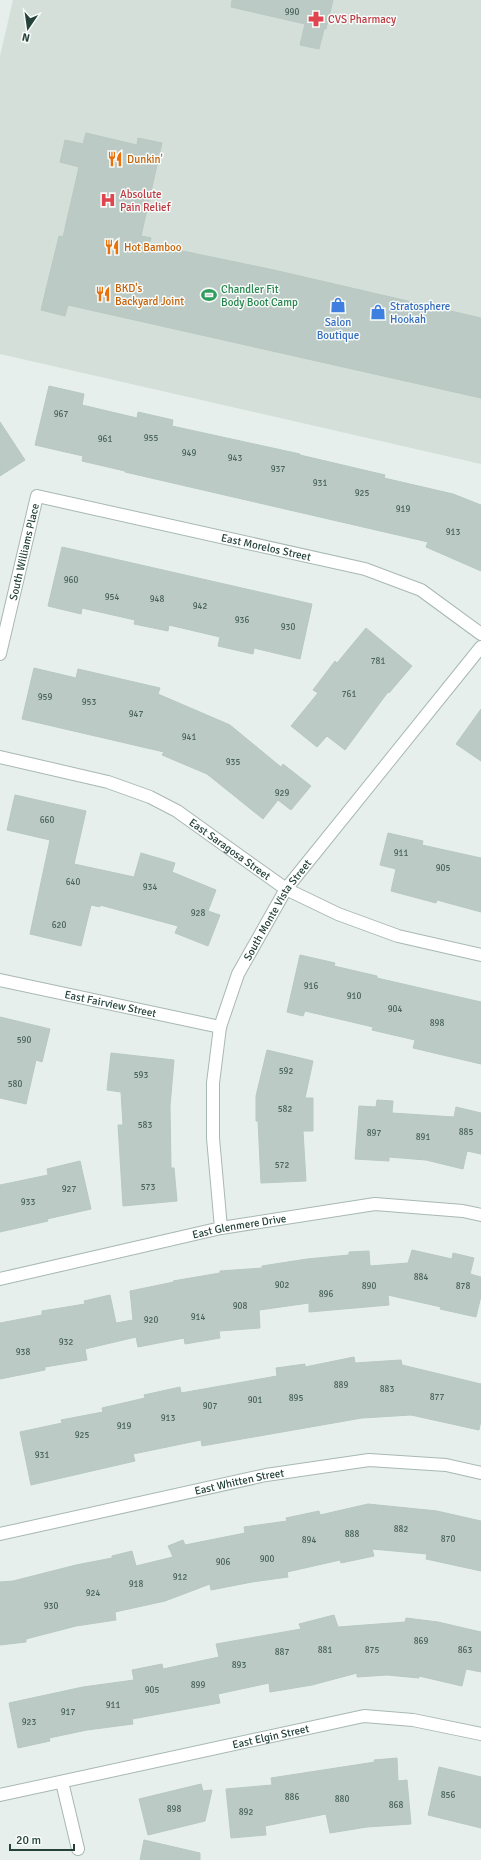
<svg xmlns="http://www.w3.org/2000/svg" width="481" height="1860" font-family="Signika,sans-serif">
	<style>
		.built { fill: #d4dfda }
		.building { fill: #bbcac4; stroke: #b8c9c2 }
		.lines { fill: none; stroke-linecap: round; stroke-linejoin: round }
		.minor-casing { stroke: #a8b8b2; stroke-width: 14 }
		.minor { stroke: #fff; stroke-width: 12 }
		.labels { text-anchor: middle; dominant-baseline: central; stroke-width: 3; stroke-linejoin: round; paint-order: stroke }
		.number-label { font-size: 9px; fill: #4a645c }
		.health-label { font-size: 11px; fill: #be3a42; stroke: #f7fbf9; text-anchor: start }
		.food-label { font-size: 11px; fill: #c56008; stroke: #f7fbf9; text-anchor: start }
		.leisure-label { font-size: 11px; fill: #27864d; stroke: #f7fbf9; text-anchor: start }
		.shop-label { font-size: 11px; fill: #366cbe; stroke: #f7fbf9; text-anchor: start }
		.street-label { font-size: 11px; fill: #24423a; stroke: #f7fbf9 }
	</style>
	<rect width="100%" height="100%" fill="#e6efeb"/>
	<path class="built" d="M13,0H481V464L0,354V56Z"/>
	<g class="building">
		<path d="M232,0H333L326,29H324L319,49L300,45L305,24L231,7Z"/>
		<path d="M86,133L137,145L138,138L162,143L141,236L151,238L149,244L274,270L481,318V398L68,305L65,316L41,310L59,236L63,237L79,167L60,162L65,140L83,144Z"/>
		<path d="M49,386L84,394L82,405L137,418L138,412L173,420L172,426L300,454V455L385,475L384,478L453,494L481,505V571L426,547L428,542L125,472V471L82,461L83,456L35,445Z"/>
		<path d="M0,422L25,460L0,476Z"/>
		<path d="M62,547L312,604L300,659L254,648L253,654L218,646L220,637L169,625L168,631L134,624L135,620L82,608L81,614L48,606Z"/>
		<path d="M366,628L412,666L389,693L388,692L345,750L327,736L317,747L291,726L318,693L313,690L335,661L337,663Z"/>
		<path d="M34,668L76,678L78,669L160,688L158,694L230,725L281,767L283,764L311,786L291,810L278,800L263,819L207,774L162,755L164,752L22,719Z"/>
		<path d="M481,709V761L456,744Z"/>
		<path d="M15,795L86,811L74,864L134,877L141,853L175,863L172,872L216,890L208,911L220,915L208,946L175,933L178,926L100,905V907L91,905L81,946L30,934L50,840L7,830Z"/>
		<path d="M388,833L423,841L422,845L481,858V912L437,900L436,903L391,891L396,869L380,865Z"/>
		<path d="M300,955L335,963L334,966L377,976V978L481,1002V1064L413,1048L415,1040L372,1030L373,1027L305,1011L303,1016L287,1012Z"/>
		<path d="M0,1017L50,1029L42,1062L36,1060L26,1104L0,1098Z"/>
		<path d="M267,1050L313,1061L305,1098H313V1131H303L306,1181L261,1183L258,1121H256V1096Z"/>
		<path d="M111,1053L174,1060L170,1106L171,1168H174L177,1201L123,1206L118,1125H123L121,1092L107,1090Z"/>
		<path d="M377,1100L393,1101L392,1113L454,1117L456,1107L481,1113V1154L467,1151L463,1169L426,1160L389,1157V1161L355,1159L359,1106L376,1107Z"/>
		<path d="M80,1161L91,1209L47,1219L48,1221L0,1232V1185L48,1175L47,1169Z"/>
		<path d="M412,1250L452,1259L453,1253L474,1258L470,1274L481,1277V1296L476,1317L440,1309L441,1307L388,1295L389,1305L309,1312V1303L259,1310L260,1328L219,1331L220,1338L185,1344L184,1338L138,1347L136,1337L85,1349L87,1360L45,1367V1370L0,1379V1323L42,1315V1311L85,1304L84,1301L110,1295L116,1323L133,1320L130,1291L174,1282L173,1281L220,1273V1271L262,1268V1266L307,1259L349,1255V1252L369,1251L370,1266L408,1263Z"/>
		<path d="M354,1357L355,1363L401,1360L402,1365L481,1384V1420L479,1430L411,1415L362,1418L202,1446L201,1440L133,1454L135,1461L31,1485L20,1432L62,1423L61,1420L103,1412L102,1408L145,1398L144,1395L180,1387L181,1393L277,1376L276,1368L305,1364V1367Z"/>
		<path d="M368,1504L437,1511L481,1521V1571L426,1559L427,1554L372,1549L374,1556L341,1563L340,1560L287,1572L288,1577L252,1582L211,1590L210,1584L165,1601L115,1612L116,1620L76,1626L26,1639V1642L0,1645V1582L13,1581L76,1565L112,1558V1556L132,1551L136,1566L173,1557L168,1546L183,1540L185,1545L245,1533L244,1527L287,1521L286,1518L319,1511L320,1515Z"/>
		<path d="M334,1615L338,1627L405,1622L406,1618L438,1622L481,1632V1672L466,1669L462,1686L419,1676V1678L387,1675L357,1677V1673L312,1685L270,1692L269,1683L218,1694L220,1703L132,1719L133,1724L87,1730L49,1738L50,1741L18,1748L9,1703L83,1687L134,1680L132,1670L162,1664L163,1669L219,1657L216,1644L301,1629L299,1624Z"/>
		<path d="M397,1758L398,1781L407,1780L411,1824L367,1827L330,1833L326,1814L265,1826L266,1835L231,1838L226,1789L272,1785L271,1778L375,1762L374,1760Z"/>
		<path d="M439,1767L481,1777V1828L428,1815Z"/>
		<path d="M201,1784L203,1791L212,1790L205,1821L148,1835L139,1799Z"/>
		<path d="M144,1840L200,1853V1860H140Z"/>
	</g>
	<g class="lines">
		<defs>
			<g id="minor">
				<path id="s1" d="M0,654L37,496L365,569L421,590L481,634"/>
				<path id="s2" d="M0,757L108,782L150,797L177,811L286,889L338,914L398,936L481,955"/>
				<path id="s3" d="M0,980L220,1027"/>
				<path id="s4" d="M221,1228L213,1138V1083L220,1027L238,974L286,889L481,647"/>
				<path id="s5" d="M0,1279L221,1228L375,1204L463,1211L481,1215"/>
				<path id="s6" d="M0,1534L266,1475L369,1460L446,1465L481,1473"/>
				<path d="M62,1782L78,1849"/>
				<path id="s7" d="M0,1795L364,1716L413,1720L481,1734"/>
			</g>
		</defs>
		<use href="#minor" class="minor-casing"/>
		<use href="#minor" class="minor"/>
	</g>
	<defs>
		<symbol id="pharmacy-bare" viewBox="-9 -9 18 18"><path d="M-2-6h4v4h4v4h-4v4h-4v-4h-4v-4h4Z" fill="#e0444e" stroke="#f7fbf9" stroke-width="2.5" paint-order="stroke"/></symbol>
		<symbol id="restaurant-bare" viewBox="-9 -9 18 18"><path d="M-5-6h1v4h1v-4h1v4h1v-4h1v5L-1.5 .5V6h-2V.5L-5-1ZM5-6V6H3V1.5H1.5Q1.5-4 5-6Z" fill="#e8710a" stroke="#f7fbf9" stroke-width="2.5" paint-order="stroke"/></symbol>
		<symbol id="hospital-bare" viewBox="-9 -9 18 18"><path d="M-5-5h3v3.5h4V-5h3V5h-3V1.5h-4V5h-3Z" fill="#e0444e" stroke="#f7fbf9" stroke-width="2.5" paint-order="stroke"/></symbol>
		<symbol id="stadium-bare" viewBox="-9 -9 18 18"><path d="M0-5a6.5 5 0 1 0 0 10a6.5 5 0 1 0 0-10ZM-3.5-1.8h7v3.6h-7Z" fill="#2e9e5b" stroke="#f7fbf9" stroke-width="2.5" paint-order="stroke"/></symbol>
		<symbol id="shop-bare" viewBox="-9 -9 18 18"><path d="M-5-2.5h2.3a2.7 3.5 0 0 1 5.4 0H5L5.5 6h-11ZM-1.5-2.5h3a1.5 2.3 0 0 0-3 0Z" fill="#3f7fe0" stroke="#f7fbf9" stroke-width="2.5" paint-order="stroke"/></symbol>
	</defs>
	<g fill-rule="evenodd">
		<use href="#pharmacy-bare" x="305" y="8" width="22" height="22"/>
		<use href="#restaurant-bare" x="104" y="148" width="22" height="22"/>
		<use href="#hospital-bare" x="97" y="189" width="22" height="22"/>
		<use href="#restaurant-bare" x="101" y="236" width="22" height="22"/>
		<use href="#restaurant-bare" x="92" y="283" width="22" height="22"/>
		<use href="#stadium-bare" x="198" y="284" width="22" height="22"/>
		<use href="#shop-bare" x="327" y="294" width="22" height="22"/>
		<use href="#shop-bare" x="367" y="301" width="22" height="22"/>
	</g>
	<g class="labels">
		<g class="number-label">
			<text x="292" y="12">990</text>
			<text x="61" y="414">967</text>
			<text x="151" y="438">955</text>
			<text x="105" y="439">961</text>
			<text x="189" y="453">949</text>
			<text x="235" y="458">943</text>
			<text x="278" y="469">937</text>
			<text x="320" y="483">931</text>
			<text x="362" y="493">925</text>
			<text x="403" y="509">919</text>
			<text x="453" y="532">913</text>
			<text x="71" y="580">960</text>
			<text x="112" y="597">954</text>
			<text x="157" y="599">948</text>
			<text x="200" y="606">942</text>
			<text x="242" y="620">936</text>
			<text x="288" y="627">930</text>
			<text x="378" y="661">781</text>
			<text x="349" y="694">761</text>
			<text x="45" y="697">959</text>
			<text x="89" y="702">953</text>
			<text x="136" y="714">947</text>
			<text x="189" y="737">941</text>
			<text x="233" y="762">935</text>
			<text x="282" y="793">929</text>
			<text x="47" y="820">660</text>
			<text x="401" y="853">911</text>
			<text x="443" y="868">905</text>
			<text x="73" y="882">640</text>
			<text x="150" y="887">934</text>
			<text x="198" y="913">928</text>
			<text x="59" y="925">620</text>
			<text x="311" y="986">916</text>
			<text x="354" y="996">910</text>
			<text x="395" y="1009">904</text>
			<text x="437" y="1023">898</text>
			<text x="24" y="1040">590</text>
			<text x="286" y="1071">592</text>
			<text x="141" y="1075">593</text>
			<text x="15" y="1084">580</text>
			<text x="285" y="1109">582</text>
			<text x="145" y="1125">583</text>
			<text x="466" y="1132">885</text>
			<text x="374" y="1133">897</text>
			<text x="423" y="1137">891</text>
			<text x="282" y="1165">572</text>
			<text x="148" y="1187">573</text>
			<text x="69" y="1189">927</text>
			<text x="28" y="1202">933</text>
			<text x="421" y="1277">884</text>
			<text x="282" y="1285">902</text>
			<text x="369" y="1286">890</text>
			<text x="463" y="1286">878</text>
			<text x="326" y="1294">896</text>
			<text x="240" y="1306">908</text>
			<text x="198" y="1317">914</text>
			<text x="151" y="1320">920</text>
			<text x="66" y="1342">932</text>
			<text x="23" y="1352">938</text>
			<text x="341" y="1385">889</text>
			<text x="387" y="1389">883</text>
			<text x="437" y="1397">877</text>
			<text x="296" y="1398">895</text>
			<text x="255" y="1400">901</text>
			<text x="210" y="1406">907</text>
			<text x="168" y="1418">913</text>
			<text x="124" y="1426">919</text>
			<text x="82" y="1435">925</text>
			<text x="42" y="1455">931</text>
			<text x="401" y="1529">882</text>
			<text x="352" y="1534">888</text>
			<text x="448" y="1539">870</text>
			<text x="309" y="1540">894</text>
			<text x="267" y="1559">900</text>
			<text x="223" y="1562">906</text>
			<text x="180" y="1577">912</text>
			<text x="136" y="1584">918</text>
			<text x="93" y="1593">924</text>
			<text x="51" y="1606">930</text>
			<text x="421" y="1641">869</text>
			<text x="325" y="1650">881</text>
			<text x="372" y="1650">875</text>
			<text x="465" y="1650">863</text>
			<text x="282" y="1652">887</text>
			<text x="239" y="1665">893</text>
			<text x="198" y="1685">899</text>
			<text x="152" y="1690">905</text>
			<text x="113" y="1705">911</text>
			<text x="68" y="1712">917</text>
			<text x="29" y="1722">923</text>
			<text x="448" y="1795">856</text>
			<text x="292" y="1797">886</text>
			<text x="342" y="1799">880</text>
			<text x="396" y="1805">868</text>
			<text x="174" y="1809">898</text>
			<text x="246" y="1812">892</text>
		</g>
		<g class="health-label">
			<text x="328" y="19">CVS Pharmacy</text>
			<text x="120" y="194">Absolute<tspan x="120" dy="13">Pain Relief</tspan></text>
		</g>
		<g class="food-label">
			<text x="127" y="159">Dunkin'</text>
			<text x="124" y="247">Hot Bamboo</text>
			<text x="115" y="288">BKD's<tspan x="115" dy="13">Backyard Joint</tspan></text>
		</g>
		<g class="leisure-label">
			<text x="221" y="289">Chandler Fit<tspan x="221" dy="13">Body Boot Camp</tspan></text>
		</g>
		<g class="shop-label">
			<text x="390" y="306">Stratosphere<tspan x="390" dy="13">Hookah</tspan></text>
			<text x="338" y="322" text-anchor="middle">Salon<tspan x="338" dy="13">Boutique</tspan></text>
		</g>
		<g class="street-label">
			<text stroke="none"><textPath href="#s1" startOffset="397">East Morelos Street</textPath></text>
			<text stroke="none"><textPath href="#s1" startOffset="105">South Williams Place</textPath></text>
			<text stroke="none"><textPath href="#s2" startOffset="251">East Saragosa Street</textPath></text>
			<text stroke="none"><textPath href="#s4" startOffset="333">South Monte Vista Street</textPath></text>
			<text stroke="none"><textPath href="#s3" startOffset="113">East Fairview Street</textPath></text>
			<text stroke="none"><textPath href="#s5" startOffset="245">East Glenmere Drive</textPath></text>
			<text stroke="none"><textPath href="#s6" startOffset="245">East Whitten Street</textPath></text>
			<text stroke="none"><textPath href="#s7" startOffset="277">East Elgin Street</textPath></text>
		</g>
	</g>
	<g transform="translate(28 28) rotate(193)" stroke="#f7fbf9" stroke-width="3" paint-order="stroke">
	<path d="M0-3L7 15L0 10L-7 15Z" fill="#24423a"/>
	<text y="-6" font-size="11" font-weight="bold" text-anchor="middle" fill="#24423a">N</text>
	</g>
	<path d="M10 1844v6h64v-6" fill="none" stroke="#24423a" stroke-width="2"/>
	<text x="16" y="1844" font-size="12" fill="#24423a" stroke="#f7fbf9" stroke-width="3" paint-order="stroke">20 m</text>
</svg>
